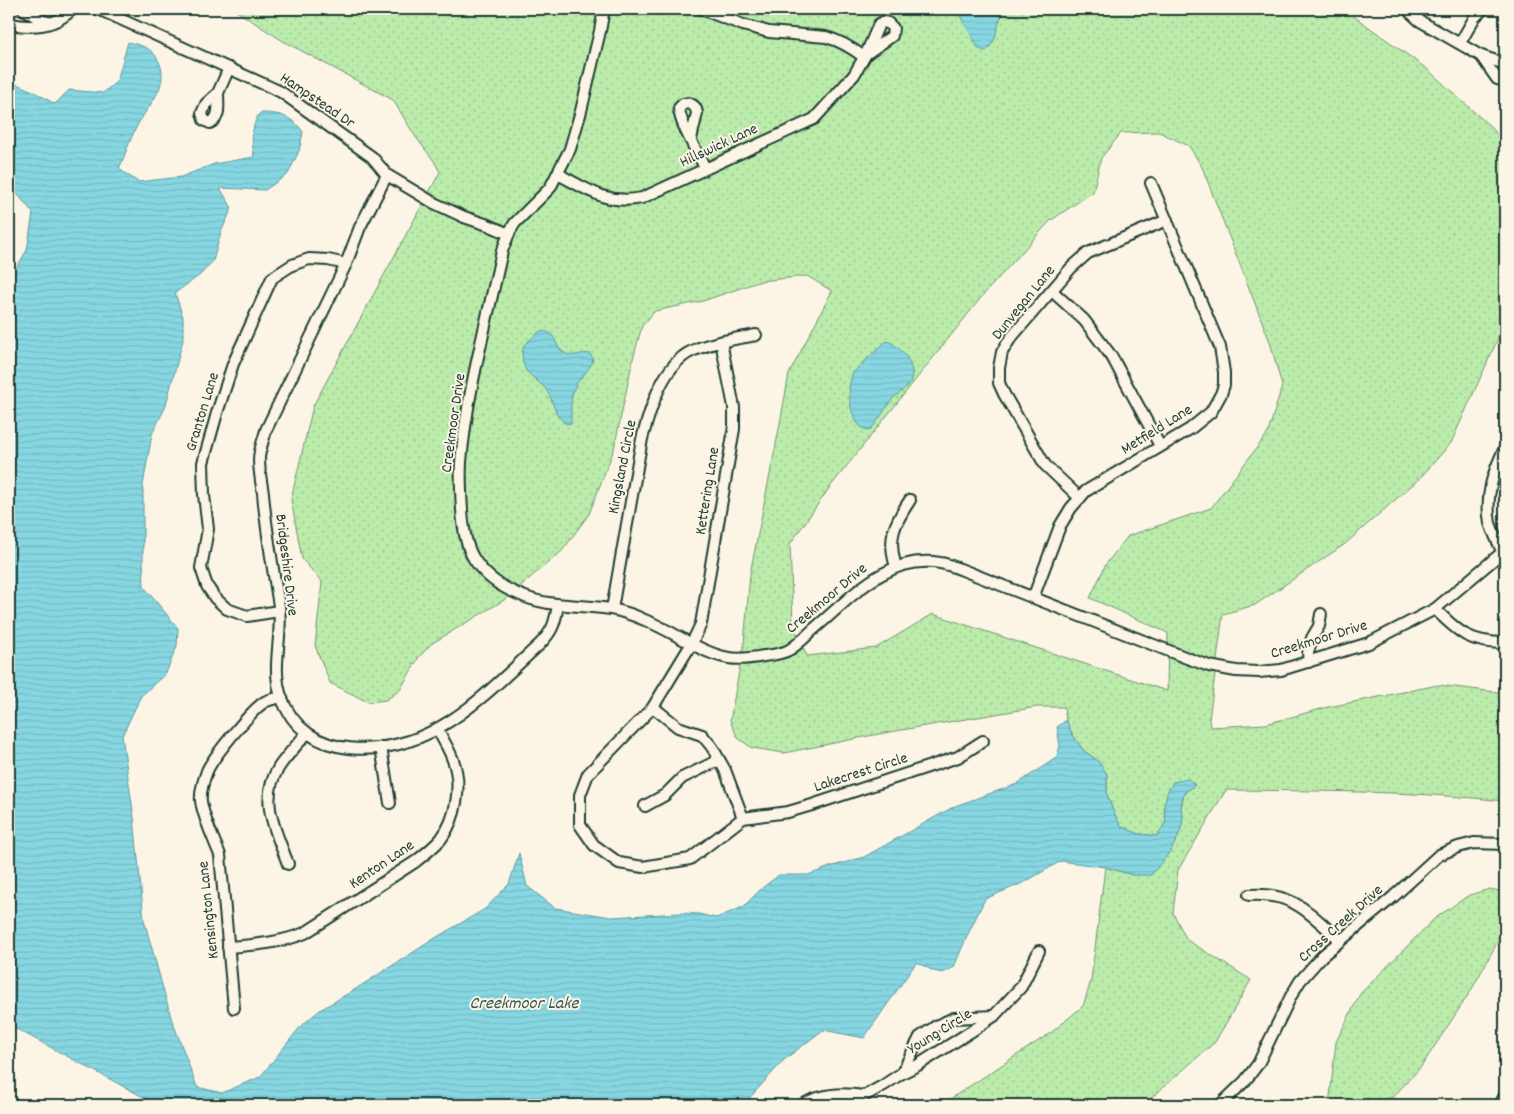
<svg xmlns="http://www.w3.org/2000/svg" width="1514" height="1114" font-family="Dekko,sans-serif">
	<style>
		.green { fill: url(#green-dots); stroke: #6d9470; fill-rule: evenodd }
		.water { fill: url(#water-rules); stroke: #5d999d }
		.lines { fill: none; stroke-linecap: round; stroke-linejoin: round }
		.minor-casing { stroke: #1f3d34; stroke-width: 14 }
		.minor { stroke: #fcf5e5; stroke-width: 10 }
		.labels { text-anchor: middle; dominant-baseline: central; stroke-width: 4; stroke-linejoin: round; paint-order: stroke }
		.street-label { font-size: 16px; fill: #1f3d34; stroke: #fcf5e5 }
		.water-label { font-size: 18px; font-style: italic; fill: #345c57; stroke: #fcf5e5 }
	</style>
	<defs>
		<pattern id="green-dots" width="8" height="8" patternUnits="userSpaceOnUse" patternTransform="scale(1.25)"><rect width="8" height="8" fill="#bbecab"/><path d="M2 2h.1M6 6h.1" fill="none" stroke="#a0cb94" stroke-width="1.8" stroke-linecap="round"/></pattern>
		<pattern id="water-rules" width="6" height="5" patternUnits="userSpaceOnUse" patternTransform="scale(1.25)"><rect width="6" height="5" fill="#87d7e3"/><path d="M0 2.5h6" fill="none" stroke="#74b9c3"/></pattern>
	</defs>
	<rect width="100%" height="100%" fill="#fcf5e5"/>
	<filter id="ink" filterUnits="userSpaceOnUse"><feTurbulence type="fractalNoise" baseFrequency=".02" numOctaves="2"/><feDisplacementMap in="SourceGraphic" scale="10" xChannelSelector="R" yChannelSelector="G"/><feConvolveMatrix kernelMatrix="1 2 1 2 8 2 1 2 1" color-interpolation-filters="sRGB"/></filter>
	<g filter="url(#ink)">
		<g class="green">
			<path d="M233,9H1344L1427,69L1493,129L1505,145V323L1451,443L1420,478L1345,544L1255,605L1223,614L1209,720L1210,727L1266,724L1324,708L1438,685L1505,693V801C1413,791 1319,791 1226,790L1178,870L1173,913L1187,940L1251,980L1215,1042L1143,1105H941L1052,1032L1083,1006L1091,981L1105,867L1133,875L1176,841L1183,816L1181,808L1184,793L1195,785L1164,806L1166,822L1157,836L1139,834L1121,827L1113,811L1107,794V774L1098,761L1083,750L1072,734L1066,720L1064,707H1037L884,733L784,753L752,748L738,738L730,721L744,644L750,574L779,429L789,374L832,291L807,276L761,281L703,301L655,311L642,326L633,359L614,449L589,514L562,551L504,600L431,644L419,657L400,690L386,700L368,702L330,683L315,646L322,582L302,559L291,499L313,406L440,172L434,161L415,136L393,100L283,41ZM1159,132L1189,146L1202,167L1270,342L1282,386L1268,433L1211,508L1128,536L1106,564L1090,598L1168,633L1167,691L933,614L876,648L807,656L793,625L790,544L830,487L984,294L1050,221L1093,192L1101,158L1121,133Z"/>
			<path d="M1490,889L1505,892V928L1472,989L1421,1067L1393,1097L1372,1103L1343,1102L1342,1105H1329L1336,1042L1360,994L1434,919L1469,895Z"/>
		</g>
		<g class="water">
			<path d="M958,9H1007C998,17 998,30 994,40C992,44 989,48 986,51L979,49L959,14Z"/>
			<path d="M128,42C143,46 154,48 160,64C169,87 147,107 137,126C130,139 125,155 119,169L138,182L181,177L214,164L254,157C252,142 250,127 260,113C279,113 292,116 303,132L299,151L288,174L265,190L220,188L232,208L221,232L213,261L200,275L175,293L183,317V340L165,408L152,434L143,485V560L144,587L178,628L177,646L166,673L141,696L122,736L134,818L144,920L171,1017L197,1087L222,1093L260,1077L301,1026L320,1010L354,990L437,937L485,909L509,884L519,853L527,886L555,908L611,917L680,913L699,914L716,918L743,907L762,888L779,875H808L830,867L864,857L955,806L1017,784L1056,758L1060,746L1057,727L1066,720L1072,734L1083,750L1098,761L1107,774V794L1113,811L1121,826L1139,834L1157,836L1166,822L1164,806L1167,793L1173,782L1188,779L1195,785L1184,793C1183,798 1181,804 1181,809C1182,813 1183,813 1183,817C1182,839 1165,859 1151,875H1133L1105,867L1061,861L1025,882L985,899L967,936L954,967L943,973L933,971L919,963H916L864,1038L823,1030L785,1059L743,1105H158L9,1025V280L27,250L33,213L9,184V81L33,91L55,104L69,90L103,93L117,81Z"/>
			<path d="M540,331C558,331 553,345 563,352C572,359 579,352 590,354L593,358C592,370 577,378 573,391C570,401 571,413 571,423L566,424L557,415L550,396L545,388L526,371L523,362L522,353L524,345Z"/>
			<path d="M887,341C901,346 918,367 910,382C906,390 896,394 891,401C883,411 879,421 870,430C850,431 845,387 853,373C855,370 884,343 887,341Z"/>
		</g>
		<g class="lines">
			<defs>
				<g id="minor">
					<path d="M23,9L43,21L48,22"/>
					<path d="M98,9L281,92L372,157L387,175L434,203L464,217L488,225L509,234"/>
					<path d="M604,9L600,31L581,111L570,149L550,188L515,223L510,231L502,251C487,321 467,391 461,462C460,478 461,494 462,510C463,526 465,545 474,559C484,575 501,587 518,594C548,608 579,604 611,609C622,611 636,616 647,621C673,631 702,654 729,658C740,660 753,658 764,656C771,655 782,654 789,650C798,645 807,635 815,628C851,598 887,554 940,563C947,564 954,567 960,569L1187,658L1209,666L1236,671L1259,672L1281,670L1369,643L1435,609L1505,550"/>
					<path d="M701,9L743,25L769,32L826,37C841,41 852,48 864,57"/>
					<path d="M1408,9L1410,12L1420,21L1481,56L1505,64"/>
					<path d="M9,23C21,27 40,27 53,22C60,20 67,14 73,9"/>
					<path d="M1460,43L1475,17L1483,9"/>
					<path d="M1481,56L1497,79L1505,81"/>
					<path d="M218,93C218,104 221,118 210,123L204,120L202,113L206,104L218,93L229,68"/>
					<path d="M691,139L697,113C696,107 694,105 688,103L683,104L679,108C680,125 698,153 705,168"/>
					<path d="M558,174C588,190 607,205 642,198L814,119L854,75L866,54L879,24L883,22L888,23L893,28L892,36L866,54"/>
					<path d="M387,175L360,227L346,264L266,430C264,439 259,450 259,459C259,471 261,482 263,493C266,531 273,568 279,606C283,636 271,667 281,696C304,764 390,757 440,727C477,706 508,673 539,645C553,631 555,623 558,605"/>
					<path d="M1052,291L1084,320L1112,357L1160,446"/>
					<path d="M721,342L734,407V429L701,624L692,643L653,707L588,774L580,795V825L594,845L619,863L643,867L690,859L743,818L788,812L812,805L958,757L983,741"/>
					<path d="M1080,498L1045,465L1004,394L999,383V368L1002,352L1010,339L1071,268L1088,253L1167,220"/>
					<path d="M1502,551C1498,542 1493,532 1490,523C1485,496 1493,472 1505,448"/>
					<path d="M896,567C887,538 894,524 910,500"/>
					<path d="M1033,598L1060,526L1071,508L1086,491L1190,429L1211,412L1221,394L1224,385V372L1220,347L1151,183"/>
					<path d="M612,609L642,439C650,410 662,365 692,351C712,342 735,339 756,335"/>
					<path d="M1435,609C1459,633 1470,643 1505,643"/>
					<path d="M279,611L247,616L227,609L215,598L207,586L201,568L208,529L204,495L203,463L217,413L233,364L272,278L292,265L309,259L328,260L346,264"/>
					<path d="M1309,662L1308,653L1312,638L1319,626L1321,614"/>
					<path d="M653,707L678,727L702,735L712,747L725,770L743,818"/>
					<path d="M381,747L390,803"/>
					<path d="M645,806L665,795L682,778L719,760"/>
					<path d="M288,864C276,831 258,800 279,767C287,755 298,744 307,733"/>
					<path d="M1249,895C1294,892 1309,913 1340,940"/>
					<path d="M228,947C255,945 280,943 305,933L415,862C424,855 433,848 441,839C457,818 462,784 453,760C449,749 443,739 437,729"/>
					<path d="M234,1008L220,855C214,840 203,817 201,801C200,792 204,779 207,771C213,757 250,712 263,703C268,699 275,699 281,697"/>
					<path d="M902,1073L920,1037L936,1026L954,1018L994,1016"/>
					<path d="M802,1105C822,1093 842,1093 864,1096"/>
					<path d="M848,1105L884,1085L902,1073L918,1065L978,1027L994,1016L1021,987L1039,951"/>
					<path d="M1220,1105L1245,1081L1258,1064L1291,996L1300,981L1322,956L1393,897L1439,855L1458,847L1474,843L1505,844"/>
					<path d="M1500,1105L1505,1095"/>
				</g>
			</defs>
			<use href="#minor" class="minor-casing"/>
			<use href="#minor" class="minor"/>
		</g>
	</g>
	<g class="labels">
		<g class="street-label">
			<text transform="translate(317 101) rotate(34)">Hampstead Dr</text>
			<text transform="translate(719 146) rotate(-25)">Hillswick Lane</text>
			<text transform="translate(1024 303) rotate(-51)">Dunvegan Lane</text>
			<text transform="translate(203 412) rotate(-73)">Granton Lane</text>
			<text transform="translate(454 423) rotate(-82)">Creekmoor Drive</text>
			<text transform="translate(1157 430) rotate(-32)">Metfield Lane</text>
			<text transform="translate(623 467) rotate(-79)">Kingsland Circle</text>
			<text transform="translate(708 491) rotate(-81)">Kettering Lane</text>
			<text transform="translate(286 565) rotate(83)">Bridgeshire Drive</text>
			<text transform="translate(827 599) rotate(-40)">Creekmoor Drive</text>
			<text transform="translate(1319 640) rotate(-17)">Creekmoor Drive</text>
			<text transform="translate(861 773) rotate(-18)">Lakecrest Circle</text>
			<text transform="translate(382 865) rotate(-34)">Kenton Lane</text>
			<text transform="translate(209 910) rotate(-96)">Kensington Lane</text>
			<text transform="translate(1341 924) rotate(-42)">Cross Creek Drive</text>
			<text transform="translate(940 1032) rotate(-32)">Young Circle</text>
		</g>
		<g class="water-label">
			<text x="524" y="1004">Creekmoor Lake</text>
		</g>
	</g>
	<rect width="1514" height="1114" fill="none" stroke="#fcf5e5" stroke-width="30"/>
	<rect x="15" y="15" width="1484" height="1084" fill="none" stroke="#1f3d34" stroke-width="2" filter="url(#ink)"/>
</svg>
